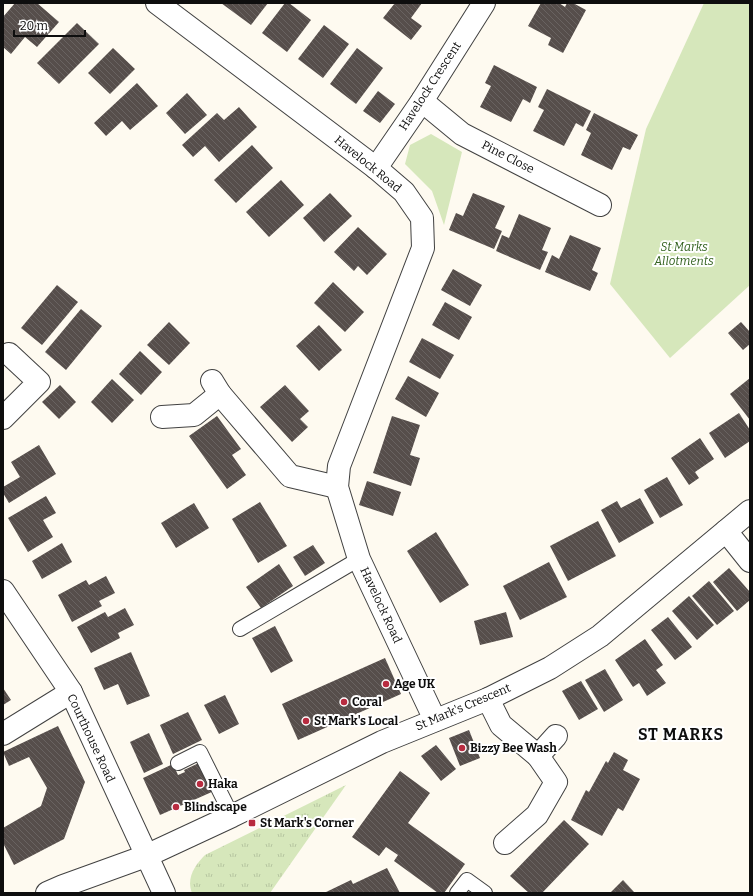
<svg xmlns="http://www.w3.org/2000/svg" width="753" height="896" font-family="Bitter,serif">
	<style>
		.grass { fill: url(#grass-tufts) }
		.park { fill: #d6e7bb }
		.building { fill: url(#building-back-hatch) }
		.lines { fill: none; stroke-linecap: round; stroke-linejoin: round }
		.service-casing { stroke: #414141; stroke-width: 16 }
		.minor-casing { stroke: #414141; stroke-width: 24 }
		.tertiary-casing { stroke: #414141; stroke-width: 24 }
		.service { stroke: #fff; stroke-width: 14 }
		.minor { stroke: #fff; stroke-width: 22 }
		.tertiary { stroke: #fff; stroke-width: 22 }
		.poi-dot { fill: #b82c40; stroke: #fff; stroke-width: 1.5 }
		.labels { text-anchor: middle; dominant-baseline: central; stroke-width: 4; stroke-linejoin: round; paint-order: stroke }
		.street-label { font-size: 12px; fill: #0e0e0e; stroke: #fff }
		.park-label { font-size: 12px; font-style: italic; fill: #356321; stroke: #fff }
		.poi-label { font-size: 12px; font-weight: bold; fill: #0e0e0e; stroke: #fff; text-anchor: start }
		.district-label { font-size: 16px; font-weight: bold; letter-spacing: 1px; fill: #0e0e0e; stroke: #fff }
	</style>
	<defs>
		<pattern id="grass-tufts" width="24" height="20" patternUnits="userSpaceOnUse"><rect width="24" height="20" fill="#d6e7bb"/><path d="M3 7l-1-3M5 7V3M7 7l1-3M15 17l-1-3M17 17v-4M19 17l1-3" fill="none" stroke="#b6c5a0"/></pattern>
		<pattern id="building-back-hatch" width="6" height="6" patternUnits="userSpaceOnUse"><rect width="6" height="6" fill="#564e4b"/><path d="M-1 5l2 2M0 0l6 6M5-1l2 2" fill="none" stroke="#696361"/></pattern>
	</defs>
	<rect width="100%" height="100%" fill="#fefaf0"/>
	<path class="grass" d="M346,785L270,893H192C186,878 195,865 205,855Z"/>
	<g class="park">
		<path d="M704,3H750V285L670,358L610,284L646,129Z"/>
		<path d="M431,134L462,152L444,225L432,191L405,164L410,145Z"/>
	</g>
	<g class="building">
		<path d="M15,3H37L59,22L37,47L25,37L11,54L3,47V17Z"/>
		<path d="M221,3H268L251,25Z"/>
		<path d="M285,3H289L311,20L287,52L262,33Z"/>
		<path d="M395,3H422L411,18L422,26L411,40L383,18Z"/>
		<path d="M541,3H559L565,7L567,3H573L586,10L563,53L548,45L551,38L528,26Z"/>
		<path d="M77,23L99,44L59,84L37,63Z"/>
		<path d="M324,25L349,44L323,78L298,59Z"/>
		<path d="M113,48L135,69L110,94L88,73Z"/>
		<path d="M357,48L383,68L356,104L330,84Z"/>
		<path d="M494,65L537,87L530,103L523,99L511,122L480,107L491,86L485,83Z"/>
		<path d="M137,83L158,106L130,130L122,121L106,136L94,123Z"/>
		<path d="M547,89L591,111L583,127L576,123L564,146L533,131L544,110L538,107Z"/>
		<path d="M378,91L395,104L380,123L363,111Z"/>
		<path d="M187,93L207,115L185,134L166,113Z"/>
		<path d="M239,107L257,127L219,162L205,146L193,157L182,145L217,113L224,120Z"/>
		<path d="M594,113L638,135L630,150L623,147L612,170L581,155L591,133L586,130Z"/>
		<path d="M252,145L273,168L236,203L214,180Z"/>
		<path d="M281,180L304,205L269,237L246,212Z"/>
		<path d="M330,193L352,216L324,242L303,218Z"/>
		<path d="M473,193L505,206L495,228L502,231L494,249L449,230L456,213L463,216Z"/>
		<path d="M519,214L551,228L542,250L548,252L540,270L496,251L502,235L509,238Z"/>
		<path d="M358,227L387,254L367,275L358,266L354,271L334,252Z"/>
		<path d="M570,235L601,248L592,270L598,273L590,291L545,272L552,255L559,259Z"/>
		<path d="M453,269L482,285L470,306L441,290Z"/>
		<path d="M333,282L364,312L345,332L314,303Z"/>
		<path d="M57,285L78,302L42,345L21,328Z"/>
		<path d="M445,302L472,317L459,340L432,325Z"/>
		<path d="M81,309L102,326L66,370L45,352Z"/>
		<path d="M169,322L190,343L169,365L147,345Z"/>
		<path d="M741,322L750,332V344L743,350L728,333Z"/>
		<path d="M319,325L342,350L319,371L296,346Z"/>
		<path d="M422,338L454,355L440,379L409,362Z"/>
		<path d="M140,351L162,372L141,395L119,374Z"/>
		<path d="M408,376L439,393L426,417L395,399Z"/>
		<path d="M750,378V420L730,394Z"/>
		<path d="M112,379L134,400L112,423L91,402Z"/>
		<path d="M60,385L76,402L59,419L42,402Z"/>
		<path d="M285,385L309,411L300,419L308,427L292,442L260,407Z"/>
		<path d="M739,413L750,430V441L725,458L709,433Z"/>
		<path d="M217,416L241,449L232,455L246,475L227,489L189,436Z"/>
		<path d="M392,416L420,425L410,455L420,458L411,486L373,473Z"/>
		<path d="M700,438L714,459L695,472L699,478L689,485L671,458Z"/>
		<path d="M39,445L56,474L9,503L3,493V487L20,477L11,462Z"/>
		<path d="M667,477L683,505L660,518L644,490Z"/>
		<path d="M367,481L401,492L393,516L359,505Z"/>
		<path d="M46,496L56,513L43,520L53,537L28,552L8,518Z"/>
		<path d="M640,498L654,523L619,543L601,510L617,501L621,508Z"/>
		<path d="M260,502L287,546L258,563L232,519Z"/>
		<path d="M194,503L209,528L176,548L161,523Z"/>
		<path d="M598,521L616,556L568,581L550,546Z"/>
		<path d="M436,532L469,585L440,603L407,551Z"/>
		<path d="M62,543L72,562L42,579L32,561Z"/>
		<path d="M313,545L325,563L305,576L293,557Z"/>
		<path d="M549,562L567,597L520,620L503,586Z"/>
		<path d="M279,564L293,586L261,608L246,587Z"/>
		<path d="M729,568L750,592V600L737,611L713,582Z"/>
		<path d="M106,576L115,593L99,601L102,606L72,622L58,595L86,580L89,585Z"/>
		<path d="M709,581L734,611L717,625L692,596Z"/>
		<path d="M689,596L714,625L697,640L672,611Z"/>
		<path d="M125,608L134,625L118,633L120,638L91,653L77,627L105,612L108,617Z"/>
		<path d="M506,612L513,637L480,645L474,621Z"/>
		<path d="M668,617L692,647L675,660L651,630Z"/>
		<path d="M275,626L293,661L271,673L252,638Z"/>
		<path d="M645,639L663,665L656,670L666,683L647,696L639,683L633,687L615,660Z"/>
		<path d="M131,652L150,696L127,705L118,684L104,690L94,668Z"/>
		<path d="M385,658L401,694L298,740L282,704Z"/>
		<path d="M605,669L623,700L604,712L585,680Z"/>
		<path d="M581,681L598,709L579,720L562,691Z"/>
		<path d="M3,688L11,700L3,705Z"/>
		<path d="M225,695L239,724L219,734L204,705Z"/>
		<path d="M188,712L202,740L173,754L160,725Z"/>
		<path d="M58,726L85,782L64,839L14,865L3,843V828L41,806L47,788L29,757L9,766L3,752Z"/>
		<path d="M469,730L480,758L460,766L449,738Z"/>
		<path d="M149,733L163,764L144,773L130,742Z"/>
		<path d="M436,745L456,769L441,781L421,756Z"/>
		<path d="M614,752L628,760L623,770L640,779L623,811L618,808L602,836L571,820L586,790L589,792L606,761L608,763Z"/>
		<path d="M201,762L214,791L160,815L143,778L173,764L178,775L185,772L184,770Z"/>
		<path d="M400,771L430,793L408,823L465,864L444,893H438L394,861L398,855L386,847L379,856L352,837Z"/>
		<path d="M564,820L589,844L542,893H529L510,876Z"/>
		<path d="M387,868L400,893H324L351,880L353,884Z"/>
		<path d="M623,880L635,893H610Z"/>
	</g>
	<g class="lines">
		<defs>
			<g id="service">
				<path d="M240,629L359,559"/>
				<path d="M178,763L200,752L232,816"/>
				<path d="M457,893L467,880L485,893"/>
			</g>
			<g id="minor">
				<path d="M157,3L376,168L404,192L422,218L423,248L339,466L337,487L359,559L435,720"/>
				<path d="M422,101L462,134L600,205"/>
				<path d="M376,168L422,101L484,3"/>
				<path d="M212,381L220,394L290,476L337,487"/>
				<path d="M162,417L194,415L220,394"/>
				<path d="M3,418L39,382L9,354"/>
				<path d="M726,531L750,561"/>
				<path d="M488,699L501,725L538,756L556,782L537,815L505,843"/>
				<path d="M3,734L71,692"/>
				<path d="M538,756L556,736"/>
			</g>
			<g id="tertiary">
				<path d="M3,591L71,692L164,893"/>
				<path d="M47,893L63,886L146,856L232,816L382,742L488,699L550,668L600,636L750,511"/>
			</g>
		</defs>
		<use href="#service" class="service-casing"/>
		<use href="#minor" class="minor-casing"/>
		<use href="#tertiary" class="tertiary-casing"/>
		<use href="#service" class="service"/>
		<use href="#minor" class="minor"/>
		<use href="#tertiary" class="tertiary"/>
	</g>
	<g class="poi-dot">
		<circle cx="386" cy="684" r="4"/>
		<circle cx="344" cy="702" r="4"/>
		<circle cx="306" cy="721" r="4"/>
		<circle cx="462" cy="748" r="4"/>
		<circle cx="200" cy="784" r="4"/>
		<circle cx="176" cy="807" r="4"/>
		<rect x="248" y="819" width="8" height="8" rx="2"/>
	</g>
	<g class="labels">
		<g class="street-label">
			<text transform="translate(430 86) rotate(-57)">Havelock Crescent</text>
			<text transform="translate(508 157) rotate(27)">Pine Close</text>
			<text transform="translate(368 164) rotate(39)">Havelock Road</text>
			<text transform="translate(381 605) rotate(65)">Havelock Road</text>
			<text transform="translate(463 707) rotate(-23)">St Mark's Crescent</text>
			<text transform="translate(91 738) rotate(65)">Courthouse Road</text>
		</g>
		<g class="park-label">
			<text x="684" y="247">St Marks<tspan x="684" dy="14">Allotments</tspan></text>
		</g>
		<g class="poi-label">
			<text x="394" y="684">Age UK</text>
			<text x="352" y="702">Coral</text>
			<text x="314" y="721">St Mark's Local</text>
			<text x="470" y="748">Bizzy Bee Wash</text>
			<text x="208" y="784">Haka</text>
			<text x="184" y="807">Blindscape</text>
			<text x="260" y="823">St Mark's Corner</text>
		</g>
		<g class="district-label">
			<text x="681" y="734">ST MARKS</text>
		</g>
	</g>
	<rect width="753" height="896" fill="none" stroke="#0e0e0e" stroke-width="8"/>
	<path d="M14 30v6h71v-6" fill="none" stroke="#0e0e0e" stroke-width="2"/>
	<text x="20" y="30" font-size="12" fill="#0e0e0e" stroke="#ffffff" stroke-width="3" paint-order="stroke">20 m</text>
</svg>
